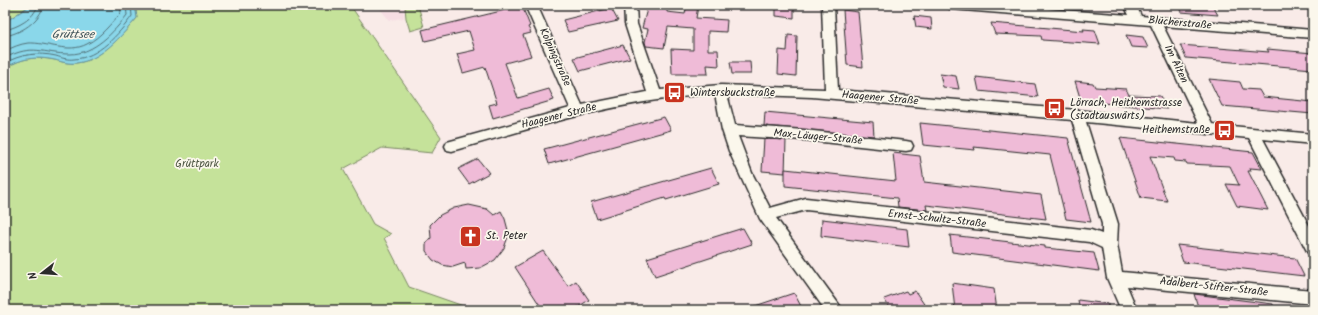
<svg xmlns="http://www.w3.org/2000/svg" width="1318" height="315" font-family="Kalam,sans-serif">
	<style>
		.built { fill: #f6dde3 }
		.green { fill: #c5e29a; stroke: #788662 }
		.water { fill: #8ad7ea; stroke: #64929e }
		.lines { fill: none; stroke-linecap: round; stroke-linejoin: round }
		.shore { stroke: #517077; stroke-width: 1 }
		.building { fill: #efbbd7; stroke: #2b2b2b }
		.street-casing { stroke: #2b2b2b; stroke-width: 3 }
		.street { fill: #fbf7ec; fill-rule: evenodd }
		.labels { text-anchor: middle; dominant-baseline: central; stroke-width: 3.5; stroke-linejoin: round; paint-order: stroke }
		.street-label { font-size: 11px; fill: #2b2b2b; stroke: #fbf7ec }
		.poi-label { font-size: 11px; fill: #2b2b2b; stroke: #fbf7ec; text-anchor: start }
		.park-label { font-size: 11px; fill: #525947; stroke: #fbf7ec }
		.water-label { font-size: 12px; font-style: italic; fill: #43565b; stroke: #fbf7ec }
	</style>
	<rect width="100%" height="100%" fill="#f9ebe8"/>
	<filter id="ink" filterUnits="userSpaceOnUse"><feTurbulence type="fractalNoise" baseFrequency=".025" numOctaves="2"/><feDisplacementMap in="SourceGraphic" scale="8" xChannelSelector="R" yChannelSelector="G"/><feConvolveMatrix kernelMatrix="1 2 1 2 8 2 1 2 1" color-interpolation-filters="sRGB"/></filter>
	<g filter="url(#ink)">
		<path class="built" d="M377,5H405L404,18L389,20Z"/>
		<g class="green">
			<path d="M5,5H31L5,22Z"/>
			<path d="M135,5H350L441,137L432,153L382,148L343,169L373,224L391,234L384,238L409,287L475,310H5V68C22,58 35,56 55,60C62,62 69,64 76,63C100,61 122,35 137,18Z"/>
			<path d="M418,5L424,27L410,31L406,18L405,7Z"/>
		</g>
		<path class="water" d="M31,5H135L137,18C122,35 101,61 76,63C69,64 62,62 55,60C35,56 22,58 5,68V22Z"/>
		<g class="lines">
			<g class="shore">
				<path d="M5,30C18,27 34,19 38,5"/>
				<path d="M5,36C21,33 39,22 44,5"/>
				<path d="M5,51C13,47 20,44 28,43C48,42 68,54 87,44C101,37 110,24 121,13L120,5"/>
				<path d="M5,58C34,43 42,54 70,54C94,54 114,32 127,15L126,5"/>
				<path d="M5,63C21,54 38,52 56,56C62,58 68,60 74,59C98,58 119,34 132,16L131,5"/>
			</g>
		</g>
		<g class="building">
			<path d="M648,5L667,6V12L685,14L687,5L698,6L696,18L727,20L726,32L708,31V50H718L719,66L707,65L708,74H672L671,49L693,50V29L668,27L664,48L646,46L645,42L648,29L642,28Z"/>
			<path d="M776,5H794V18L776,16Z"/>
			<path d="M1182,5H1212L1218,15L1181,12Z"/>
			<path d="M522,6L530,26L528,27L531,33L523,35L531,56L505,63L518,98L549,89L554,100L493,118L489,105L497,103L485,67L463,73L457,54L475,50L469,31L425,41L422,30Z"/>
			<path d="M611,8L618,21L568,32L563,20Z"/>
			<path d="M843,10L858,12L863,67L847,65Z"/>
			<path d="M914,16L931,18L932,29L916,27Z"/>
			<path d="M991,23L1084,31L1083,29L1095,30L1100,44L1042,40L1041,36L995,34Z"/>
			<path d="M788,35L797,36L796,76L778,74L779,50L787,51Z"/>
			<path d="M1126,35L1143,37L1148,48L1131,47Z"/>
			<path d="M623,45L630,58L580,71L574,58Z"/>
			<path d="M1180,45L1269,52L1267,49L1313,53V69L1186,58Z"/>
			<path d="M730,62H750L751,74H732Z"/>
			<path d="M940,74L956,76L959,89L943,87Z"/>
			<path d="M976,77L1035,84L1038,97L979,91Z"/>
			<path d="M1209,79L1240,82L1243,89L1259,90L1263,97L1313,102V114L1222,106Z"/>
			<path d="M1075,81L1093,83L1095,87L1126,89L1129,95L1160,96L1167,109L1081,101Z"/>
			<path d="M765,112L873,122L874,136L764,126Z"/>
			<path d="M664,117L671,130L614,146L549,164L544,149Z"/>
			<path d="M920,123L1068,138L1091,222L1066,219L1050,155L974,147L975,150L923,145Z"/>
			<path d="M1120,138L1253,152L1262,169L1250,168L1251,171H1248L1268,210L1237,206L1226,184L1239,185L1230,166L1187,164L1186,162L1175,161L1174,158L1150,156L1167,201L1141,198Z"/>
			<path d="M764,139L786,140L785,173L762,171Z"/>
			<path d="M893,153L920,156L924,182L1041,195L1046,219L926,205L927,210L898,207L897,198L785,186V169L896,181Z"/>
			<path d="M478,159L489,173L469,184L458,169Z"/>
			<path d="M711,168L719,184L666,200L665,198L597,219L591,202Z"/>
			<path d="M469,205L487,209L494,215L501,211L505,219L509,234L504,248L495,260L480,268L466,269L465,263L453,267L442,265L433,260L426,251V244L431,238L430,225L440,215L454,208Z"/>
			<path d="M822,219L907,229L909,247L821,236Z"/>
			<path d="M743,228L752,244L655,276L647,258Z"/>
			<path d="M950,235L1045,246V248L1094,253L1099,271L952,252Z"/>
			<path d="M1177,245L1295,258L1304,276L1183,262Z"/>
			<path d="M543,251L568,286L576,281L589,300L573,310H564L561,306L555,310H543L515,267Z"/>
			<path d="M952,283L994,289L997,310H955Z"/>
			<path d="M906,291L908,294L915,291L928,310H891L884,299Z"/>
			<path d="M794,293L803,310H749V308Z"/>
			<path d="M1194,294L1273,304V310H1199Z"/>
			<path d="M1078,300L1108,304V310H1080Z"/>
		</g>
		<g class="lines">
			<defs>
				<path id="street" d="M525,5H537L582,105L647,92L625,24L624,5H636L637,24L660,90L721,85L825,89L822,5H834L838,90L1077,110L1198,123L1151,25L950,9L944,5H996L1129,15L1124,5H1136L1141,16L1313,30V38L1163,26L1212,124L1313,134V144L1263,139L1313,233V255L1308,253L1249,138L1086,122L1118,224L1117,244L1122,272L1313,290V304L1127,286L1137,310H1121L1107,278L1102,248L1089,242L806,210L776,218L843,310H825L760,219L729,151L722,130L715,94C624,99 538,126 452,151L447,150L445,146L447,142L570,108ZM727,94L812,97L1072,120L1102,224V234L1091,230L806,198L770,208L752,173L738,136L804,140L906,151L911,150L913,146L911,142L906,141L804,130L735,125Z"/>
			</defs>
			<use href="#street" class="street-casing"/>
			<use href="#street" class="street"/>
		</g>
	</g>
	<defs>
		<symbol id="bus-square" viewBox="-11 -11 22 22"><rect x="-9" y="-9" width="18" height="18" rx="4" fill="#c8321e" stroke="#fbf7ec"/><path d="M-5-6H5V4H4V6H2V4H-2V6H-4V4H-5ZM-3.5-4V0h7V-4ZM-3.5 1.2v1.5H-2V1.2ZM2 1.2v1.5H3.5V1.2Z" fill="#fff"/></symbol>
		<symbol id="church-square" viewBox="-11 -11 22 22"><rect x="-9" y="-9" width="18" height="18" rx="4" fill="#c8321e" stroke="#fbf7ec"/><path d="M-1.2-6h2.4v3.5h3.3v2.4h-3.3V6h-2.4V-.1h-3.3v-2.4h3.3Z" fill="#fff"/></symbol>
	</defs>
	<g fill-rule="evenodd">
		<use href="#bus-square" x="662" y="80" width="25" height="25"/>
		<use href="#bus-square" x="1042" y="96" width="25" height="25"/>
		<use href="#bus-square" x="1212" y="118" width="25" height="25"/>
		<use href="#church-square" x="458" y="224" width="25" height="25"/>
	</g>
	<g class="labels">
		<g class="street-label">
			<text transform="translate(1180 23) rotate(5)">Blücherstraße</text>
			<text transform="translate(555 57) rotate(66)">Kolpingstraße</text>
			<text transform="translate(1176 64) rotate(64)">Im Alten</text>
			<text transform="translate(880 98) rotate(5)">Haagener Straße</text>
			<text transform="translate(559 116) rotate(-14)">Haagener Straße</text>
			<text transform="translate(818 137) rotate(5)">Max-Läuger-Straße</text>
			<text transform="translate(937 219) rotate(6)">Ernst-Schultz-Straße</text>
			<text transform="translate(1214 287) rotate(6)">Adalbert-Stifter-Straße</text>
		</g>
		<g class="poi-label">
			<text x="690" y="93">Wintersbuckstraße</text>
			<text x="1070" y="103">Lörrach, Heithemstrasse<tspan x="1070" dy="13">(stadtauswärts)</tspan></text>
			<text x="1210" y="130" text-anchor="end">Heithemstraße</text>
			<text x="486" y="236">St. Peter</text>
		</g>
		<g class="park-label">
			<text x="197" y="164">Grüttpark</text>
		</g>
		<g class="water-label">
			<text x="73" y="34">Grüttsee</text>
		</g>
	</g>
	<rect width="1318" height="315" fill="none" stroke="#fbf7ec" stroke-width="20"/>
	<rect x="10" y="10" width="1298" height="295" fill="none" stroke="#2b2b2b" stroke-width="1.5" filter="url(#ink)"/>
	<g transform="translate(42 273) rotate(253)" stroke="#fbf7ec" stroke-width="3" paint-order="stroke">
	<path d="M0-3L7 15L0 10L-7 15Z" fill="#2b2b2b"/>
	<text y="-6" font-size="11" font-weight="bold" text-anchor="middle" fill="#2b2b2b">N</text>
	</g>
</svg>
